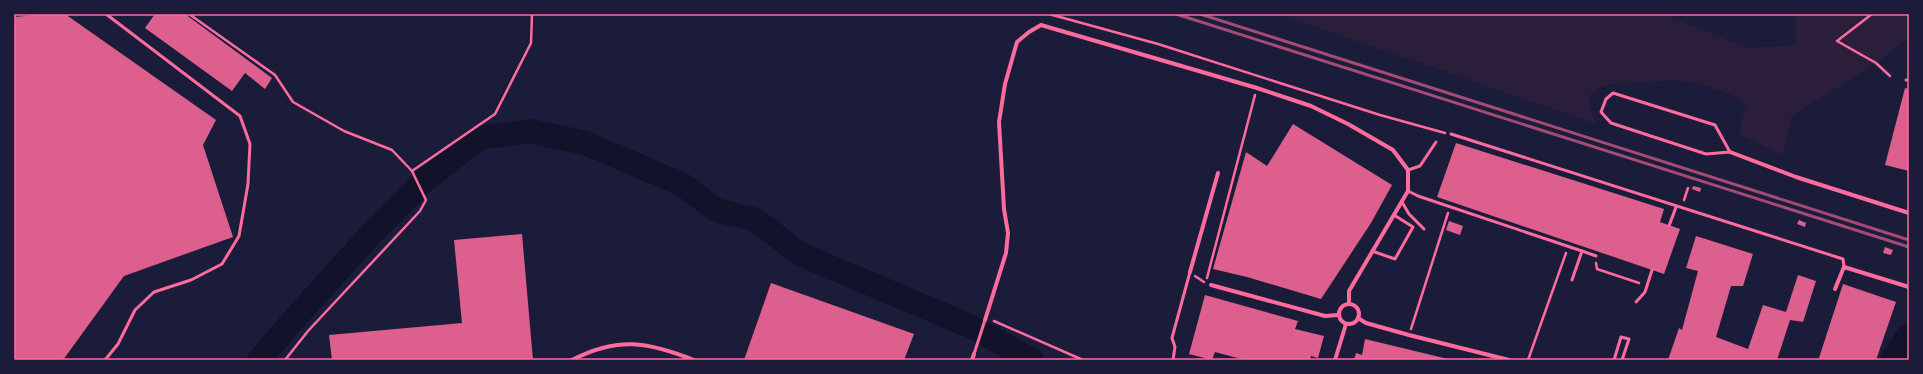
<svg xmlns="http://www.w3.org/2000/svg" width="1923" height="374" font-family="'Noto Serif',serif">
	<style>
		.green { fill: #2a1e3b }
		.lines { fill: none; stroke-linecap: round; stroke-linejoin: round }
		.river { stroke: #12122b; stroke-width: 24 }
		.building { fill: #dd5f8e }
		.path { stroke: #ff6b9d; stroke-width: 2.5 }
		.service { stroke: #ff6b9d; stroke-width: 3 }
		.minor { stroke: #ff6b9d; stroke-width: 4 }
		.rail { stroke: #a44b75; stroke-width: 3 }
		.neatline { fill: none; stroke: #ff6b9d; stroke-width: 1.5 }
	</style>
	<rect width="100%" height="100%" fill="#1b1b3a"/>
	<path class="green" d="M1278,14H1663L1748,48L1796,45V14H1909V37L1876,63L1792,116L1783,155L1739,134L1746,102C1726,92 1705,85 1682,81C1671,79 1657,82 1646,82C1618,83 1570,81 1597,124Z"/>
	<g class="lines">
		<g class="river">
			<path d="M259,360L296,317L373,232L424,181L479,138L531,131L585,143L683,185L716,210L756,220L800,254L974,328L1032,360"/>
			<path d="M1892,360L1909,335"/>
		</g>
	</g>
	<g class="building">
		<path d="M45,14H65L216,120L203,145L233,237L124,276L63,360H14V17Z"/>
		<path d="M155,14H185L272,78L265,89L245,73L232,91L145,28Z"/>
		<path d="M1905,88L1909,89V171L1885,165Z"/>
		<path d="M1293,124L1392,185L1371,223L1321,299L1247,277L1213,269L1246,152L1267,166Z"/>
		<path d="M1456,143L1664,209L1660,222L1680,229L1664,274L1437,197Z"/>
		<path d="M1693,186L1701,188L1700,192L1692,189Z"/>
		<path d="M1799,220L1806,223L1805,227L1797,224Z"/>
		<path d="M1449,221L1463,226L1460,235L1446,230Z"/>
		<path d="M522,234L533,360H332L329,335L462,323L454,240Z"/>
		<path d="M1696,236L1753,254L1743,286H1731L1716,337L1748,349L1763,305L1786,312L1798,275L1816,281L1803,322L1790,320L1777,360H1668L1679,328L1682,330L1698,271L1686,268Z"/>
		<path d="M1885,247L1893,250L1891,255L1883,253Z"/>
		<path d="M771,283L914,334L904,360H744Z"/>
		<path d="M1843,284L1896,302L1876,360H1826L1819,358Z"/>
		<path d="M1205,295L1298,321L1295,329L1324,336L1318,358L1311,356L1310,360H1245L1215,352L1212,360L1189,354Z"/>
		<path d="M1365,339L1448,359L1447,360H1354L1356,353L1362,355Z"/>
	</g>
	<g class="lines">
		<g class="path">
			<path d="M189,14L275,75L293,102L344,131L392,150L412,171L426,200L420,211L308,331L285,360"/>
			<path d="M1049,14L1158,44L1380,115L1445,133"/>
			<path d="M1872,14L1837,41L1876,63L1890,76"/>
			<path d="M412,171L495,114L531,43L532,14"/>
			<path d="M1684,200L1688,188"/>
			<path d="M1596,263L1597,269L1639,283"/>
			<path d="M1195,276L1204,282"/>
			<path d="M1207,278L1255,95"/>
			<path d="M994,321L1083,360"/>
			<path d="M1411,329L1448,213"/>
			<path d="M1528,360L1566,253"/>
		</g>
		<g class="service">
			<path d="M1906,80H1909"/>
			<path d="M1613,93L1715,125L1730,152L1706,154L1611,123L1601,112L1606,99Z"/>
			<path d="M1451,134L1843,259L1844,267"/>
			<path d="M1408,170L1420,166L1436,142"/>
			<path d="M1408,191L1418,196L1582,251L1572,280"/>
			<path d="M1402,202L1409,214L1424,229"/>
			<path d="M1669,226L1676,207"/>
			<path d="M1372,251L1395,259L1413,227L1394,215"/>
			<path d="M1582,251L1596,256"/>
			<path d="M1636,302L1645,292L1652,270"/>
			<path d="M974,354L985,320"/>
			<path d="M105,360L118,344L135,310L154,292L191,280L222,264L239,236L248,184L250,144L240,116L106,14"/>
			<path d="M1173,360L1175,347L1172,338L1190,272"/>
			<path d="M1614,360L1621,337L1629,339L1622,360"/>
		</g>
		<g class="minor">
			<path d="M1730,152L1796,177L1909,213"/>
			<path d="M1190,272L1218,173"/>
			<path d="M1211,285L1325,316L1338,315"/>
			<path d="M1835,289L1844,267L1909,287"/>
			<circle cx="1349" cy="314" r="10"/>
			<path d="M1358,318L1366,323L1409,335L1509,360"/>
			<path d="M985,320L1006,253L1008,233L1004,209L999,122L1005,84L1017,42L1029,32L1041,25L1257,88L1311,106L1348,124L1393,150L1408,170V191L1349,291V303"/>
			<path d="M572,360C618,336 648,342 694,360"/>
			<path d="M972,360L974,354"/>
			<path d="M1335,360L1346,324"/>
		</g>
		<g class="rail">
			<path d="M1176,14L1909,247"/>
			<path d="M1200,14L1909,240"/>
		</g>
	</g>
	<rect width="1923" height="374" fill="none" stroke="#1b1b3a" stroke-width="30"/>
	<rect x="15" y="15" width="1893" height="344" class="neatline"/>
</svg>
